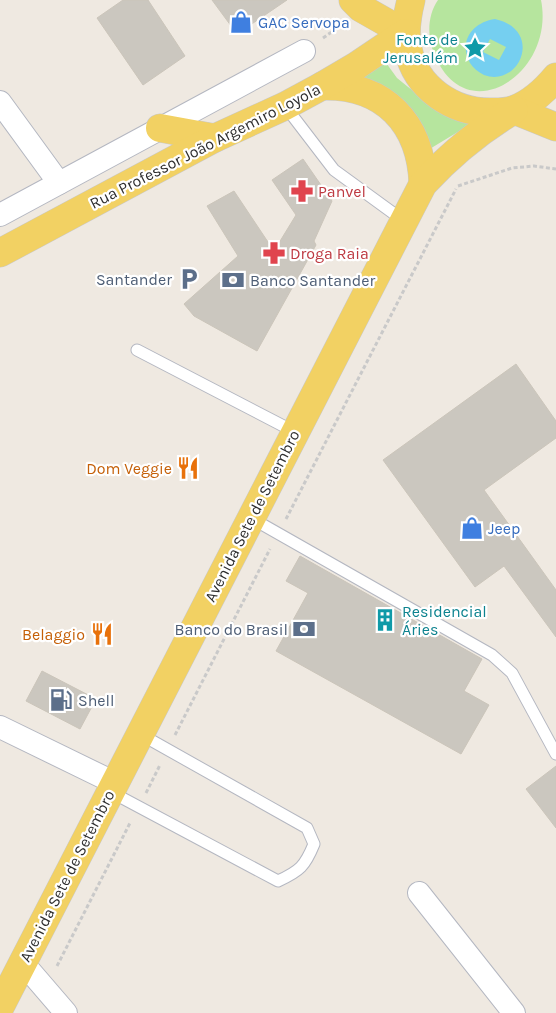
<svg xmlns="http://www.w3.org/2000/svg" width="556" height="1013" font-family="Karla,sans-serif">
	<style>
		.green { fill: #b6e59e }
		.water { fill: #75cff0; fill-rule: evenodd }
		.building { fill: #cbc7bf; stroke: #cbc5ba }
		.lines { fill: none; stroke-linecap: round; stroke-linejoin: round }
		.lane-casing { stroke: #b4b7c1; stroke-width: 13 }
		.street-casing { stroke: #b4b7c1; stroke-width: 24 }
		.primary-casing { stroke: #c9c9c9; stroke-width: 29 }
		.path { stroke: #c9c9c9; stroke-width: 3; stroke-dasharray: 4 2.5; stroke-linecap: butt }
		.lane { stroke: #fff; stroke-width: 11 }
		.street { stroke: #fff; stroke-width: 22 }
		.primary { stroke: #f2d163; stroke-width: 28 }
		.labels { text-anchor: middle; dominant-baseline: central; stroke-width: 4.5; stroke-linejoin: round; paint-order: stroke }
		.shop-label { font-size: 16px; fill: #366cbe; stroke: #fff; text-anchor: start }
		.culture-label { font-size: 16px; fill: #0d838f; stroke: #fff; text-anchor: end }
		.street-label { font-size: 16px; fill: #2e2e2e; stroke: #fff }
		.health-label { font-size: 16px; fill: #be3a42; stroke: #fff; text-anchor: start }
		.service-label { font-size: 16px; fill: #4e5e75; stroke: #fff; text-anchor: end }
		.food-label { font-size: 16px; fill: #c56008; stroke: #fff; text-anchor: end }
	</style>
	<rect width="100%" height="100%" fill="#efe9e1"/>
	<g class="green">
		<path d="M438,0H541C556,74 464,134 433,51C427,35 428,14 438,0Z"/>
		<path d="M384,60L397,78L439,112L471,124L428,150L356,82Z"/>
	</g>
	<path class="water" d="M495,19C544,30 520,88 484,75C478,72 473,68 470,63C458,41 473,22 495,19ZM490,39L506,47L499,60L483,52Z"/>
	<g class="building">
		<path d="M123,0H148L185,56L143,85L97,18Z"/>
		<path d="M212,0H287L237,34Z"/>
		<path d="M303,159L332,201L314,241L316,245L257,351L194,316L184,304L238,256L207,206L234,191L274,251L296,215L272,180Z"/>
		<path d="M516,364L556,421V438L484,490L556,590V637L504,566L475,587L383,460Z"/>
		<path d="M300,556L482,659L464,691L489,705L461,754L276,651L308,593L286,581Z"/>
		<path d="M42,671L96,699L80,729L26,701Z"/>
		<path d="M556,766V828L526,789Z"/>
	</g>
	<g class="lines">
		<defs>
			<g id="lane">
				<path d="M285,106L334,170L404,221"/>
				<path d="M137,350L295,432"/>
				<path d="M251,518L492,655L512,673L556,754"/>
				<path d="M111,792L278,881C300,871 305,866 314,844L307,828L140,734"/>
			</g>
			<g id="street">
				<path d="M0,102L59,183"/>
				<path d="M0,215L304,51"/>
				<path d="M0,727L115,783"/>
				<path d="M419,893L514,1013"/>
				<path d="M23,963L66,1013"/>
			</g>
			<g id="primary">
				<path d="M353,0L361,8L405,33"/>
				<path d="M411,0C407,16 404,32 408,49C416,88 453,113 492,112C499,112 508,112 515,109C531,103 545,90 556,77"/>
				<path d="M322,86C384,84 421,123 423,184"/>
				<path d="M514,110L556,127"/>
				<path d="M160,128L215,138"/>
				<path d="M0,253L215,138L285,106L322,86L356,66L405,33"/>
				<path d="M0,1007L423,184C450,155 480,130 514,110"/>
			</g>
		</defs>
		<use href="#lane" class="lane-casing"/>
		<use href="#street" class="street-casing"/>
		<use href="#primary" class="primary-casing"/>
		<g class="path">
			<path d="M323,38L343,24"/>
			<path d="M458,186L512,168L534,166L556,169"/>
			<path d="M286,519L456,189"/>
			<path d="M175,735L270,549"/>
			<path d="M146,793L160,765"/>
			<path d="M57,966L130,823"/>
		</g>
		<use href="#lane" class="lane"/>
		<use href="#street" class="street"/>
		<use href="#primary" class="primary"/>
	</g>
	<defs>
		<symbol id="shop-bare" viewBox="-9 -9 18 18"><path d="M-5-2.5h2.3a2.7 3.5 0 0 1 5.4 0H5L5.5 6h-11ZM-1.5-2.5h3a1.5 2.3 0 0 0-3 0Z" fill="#3f7fe0" stroke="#fff" stroke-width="2.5" paint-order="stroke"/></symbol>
		<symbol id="sight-bare" viewBox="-9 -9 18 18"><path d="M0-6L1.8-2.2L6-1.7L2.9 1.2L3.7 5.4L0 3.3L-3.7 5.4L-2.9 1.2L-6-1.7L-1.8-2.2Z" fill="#0f9aa8" stroke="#fff" stroke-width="2.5" paint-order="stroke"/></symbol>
		<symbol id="pharmacy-bare" viewBox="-9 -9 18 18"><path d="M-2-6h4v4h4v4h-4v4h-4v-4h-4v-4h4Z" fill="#e0444e" stroke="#fff" stroke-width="2.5" paint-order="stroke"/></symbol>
		<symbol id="parking-bare" viewBox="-9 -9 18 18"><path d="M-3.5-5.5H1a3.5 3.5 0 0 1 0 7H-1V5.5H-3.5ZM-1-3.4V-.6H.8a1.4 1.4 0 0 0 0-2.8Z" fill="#5c6f8a" stroke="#fff" stroke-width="2.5" paint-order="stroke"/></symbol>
		<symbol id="bank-bare" viewBox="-9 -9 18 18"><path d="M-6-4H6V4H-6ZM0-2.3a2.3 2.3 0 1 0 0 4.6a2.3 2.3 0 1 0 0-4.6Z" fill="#5c6f8a" stroke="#fff" stroke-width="2.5" paint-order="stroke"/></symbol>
		<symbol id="restaurant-bare" viewBox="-9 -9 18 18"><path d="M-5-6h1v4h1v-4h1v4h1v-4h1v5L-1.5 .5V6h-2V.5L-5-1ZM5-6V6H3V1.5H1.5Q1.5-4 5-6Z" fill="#e8710a" stroke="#fff" stroke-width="2.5" paint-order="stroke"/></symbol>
		<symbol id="building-bare" viewBox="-9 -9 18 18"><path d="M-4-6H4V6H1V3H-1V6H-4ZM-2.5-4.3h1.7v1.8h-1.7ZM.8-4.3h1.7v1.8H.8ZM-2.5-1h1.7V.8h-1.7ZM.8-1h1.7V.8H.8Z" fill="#0f9aa8" stroke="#fff" stroke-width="2.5" paint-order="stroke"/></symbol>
		<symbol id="fuel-bare" viewBox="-9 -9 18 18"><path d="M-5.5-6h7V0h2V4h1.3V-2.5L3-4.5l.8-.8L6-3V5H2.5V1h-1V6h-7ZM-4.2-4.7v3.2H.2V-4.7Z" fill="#5c6f8a" stroke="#fff" stroke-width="2.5" paint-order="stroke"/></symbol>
	</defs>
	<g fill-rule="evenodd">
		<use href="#shop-bare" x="225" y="6" width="32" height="32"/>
		<use href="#sight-bare" x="459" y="32" width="32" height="32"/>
		<use href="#pharmacy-bare" x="286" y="175" width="32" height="32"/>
		<use href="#pharmacy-bare" x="258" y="237" width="32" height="32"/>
		<use href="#parking-bare" x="173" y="263" width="32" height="32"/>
		<use href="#bank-bare" x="217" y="264" width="32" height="32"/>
		<use href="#restaurant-bare" x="172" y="452" width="32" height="32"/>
		<use href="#shop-bare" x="456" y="512" width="32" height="32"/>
		<use href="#building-bare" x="369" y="604" width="32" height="32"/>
		<use href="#bank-bare" x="288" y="613" width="32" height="32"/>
		<use href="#restaurant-bare" x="86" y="618" width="32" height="32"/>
		<use href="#fuel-bare" x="45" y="684" width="32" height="32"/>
	</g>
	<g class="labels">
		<g class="shop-label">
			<text x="258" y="22">GAC Servopa</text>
			<text x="488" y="528">Jeep</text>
		</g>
		<g class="culture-label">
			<text x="458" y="39">Fonte de<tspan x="458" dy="18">Jerusalém</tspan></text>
			<text x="402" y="611" text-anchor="start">Residencial<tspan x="402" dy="18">Áries</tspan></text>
		</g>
		<g class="street-label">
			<text transform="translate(205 146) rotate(-27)">Rua Professor João Argemiro Loyola</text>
			<text transform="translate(252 516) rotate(-63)">Avenida Sete de Setembro</text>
			<text transform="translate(67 876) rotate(-63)">Avenida Sete de Setembro</text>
		</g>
		<g class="health-label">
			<text x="318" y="191">Panvel</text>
			<text x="290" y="253">Droga Raia</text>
		</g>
		<g class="service-label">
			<text x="172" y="279">Santander</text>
			<text x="250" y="280" text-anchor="start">Banco Santander</text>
			<text x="288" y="629">Banco do Brasil</text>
			<text x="78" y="700" text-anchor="start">Shell</text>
		</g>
		<g class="food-label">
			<text x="172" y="468">Dom Veggie</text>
			<text x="85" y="634">Belaggio</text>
		</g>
	</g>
</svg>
